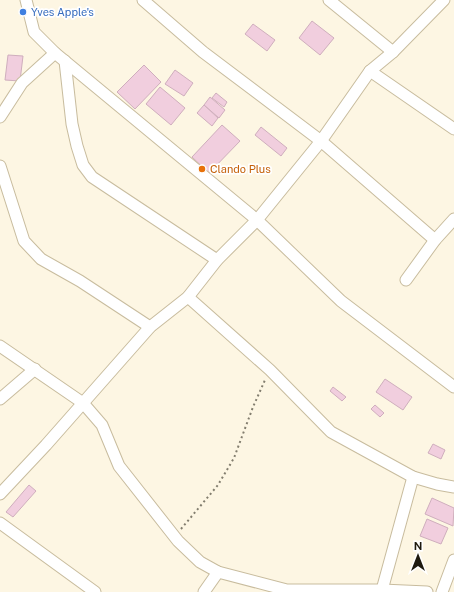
<svg xmlns="http://www.w3.org/2000/svg" width="454" height="592" font-family="'Public Sans',sans-serif">
	<style>
		.building { fill: #f1cede; stroke: #cfaebd }
		.lines { fill: none; stroke-linecap: round; stroke-linejoin: round }
		.minor-casing { stroke: #c8bc9e; stroke-width: 13 }
		.path { stroke: #827d6e; stroke-width: 2; stroke-dasharray: 2 3; stroke-linecap: butt }
		.minor { stroke: #fff; stroke-width: 11 }
		.shop-dot { fill: #3f7fe0; stroke: #fff; stroke-width: 1.5 }
		.food-dot { fill: #e8710a; stroke: #fff; stroke-width: 1.5 }
		.labels { text-anchor: middle; dominant-baseline: central; stroke-width: 3.5; stroke-linejoin: round; paint-order: stroke }
		.shop-label { font-size: 11px; fill: #366cbe; stroke: #fff; text-anchor: start }
		.food-label { font-size: 11px; fill: #c56008; stroke: #fff; text-anchor: start }
	</style>
	<rect width="100%" height="100%" fill="#fdf6e3"/>
	<g class="building">
		<path d="M312,21L334,38L320,55L299,38Z"/>
		<path d="M253,24L275,40L267,51L245,34Z"/>
		<path d="M8,55L23,56L20,81L5,80Z"/>
		<path d="M144,65L161,82L135,109L117,92Z"/>
		<path d="M175,70L193,83L184,96L165,84Z"/>
		<path d="M160,87L185,108L171,125L146,104Z"/>
		<path d="M216,93L227,102L224,107L212,98Z"/>
		<path d="M210,97L225,110L219,118L204,105Z"/>
		<path d="M204,105L218,118L212,126L197,113Z"/>
		<path d="M222,125L240,141L209,173L192,157Z"/>
		<path d="M261,127L287,148L281,156L255,135Z"/>
		<path d="M385,379L412,397L403,410L376,392Z"/>
		<path d="M333,387L346,397L342,401L330,391Z"/>
		<path d="M375,405L384,413L380,417L371,409Z"/>
		<path d="M433,444L445,450L441,459L428,453Z"/>
		<path d="M29,485L36,491L13,517L6,512Z"/>
		<path d="M432,498L454,508L453,526L425,514Z"/>
		<path d="M427,519L448,528L441,544L420,536Z"/>
	</g>
	<g class="lines">
		<defs>
			<g id="minor">
				<path d="M26,0L34,32L55,53L257,220L341,301L454,387"/>
				<path d="M143,0L203,52L321,141L435,240"/>
				<path d="M329,0L393,52"/>
				<path d="M65,61L72,124L77,146L83,165L92,177L217,260"/>
				<path d="M370,71L454,129"/>
				<path d="M0,117L22,83L55,53"/>
				<path d="M0,166L24,241L41,259L80,281L150,327"/>
				<path d="M406,280L435,240L454,219"/>
				<path d="M188,297L270,370L331,432L413,477L437,484L454,487"/>
				<path d="M0,346L83,403L102,425L119,466L178,541L200,562L218,572L287,590H382L427,592"/>
				<path d="M0,399L35,369"/>
				<path d="M0,494L46,445L150,327L188,297L217,260L257,220L321,141L370,71L393,52L444,0"/>
				<path d="M0,523L95,592"/>
				<path d="M382,590L413,477"/>
				<path d="M204,592L218,572"/>
				<path d="M442,592L454,560"/>
			</g>
		</defs>
		<use href="#minor" class="minor-casing"/>
		<path class="path" d="M181,529L218,485L234,458L253,407L265,380"/>
		<use href="#minor" class="minor"/>
	</g>
	<circle class="shop-dot" cx="23" cy="12" r="4"/>
	<circle class="food-dot" cx="202" cy="169" r="4"/>
	<g class="labels">
		<g class="shop-label">
			<text x="31" y="12">Yves Apple's</text>
		</g>
		<g class="food-label">
			<text x="210" y="169">Clando Plus</text>
		</g>
	</g>
	<g transform="translate(418 556)" stroke="#ffffff" stroke-width="3" paint-order="stroke">
	<path d="M0-3L7 15L0 10L-7 15Z" fill="#1e1a0f"/>
	<text y="-6" font-size="11" font-weight="bold" text-anchor="middle" fill="#1e1a0f">N</text>
	</g>
</svg>
